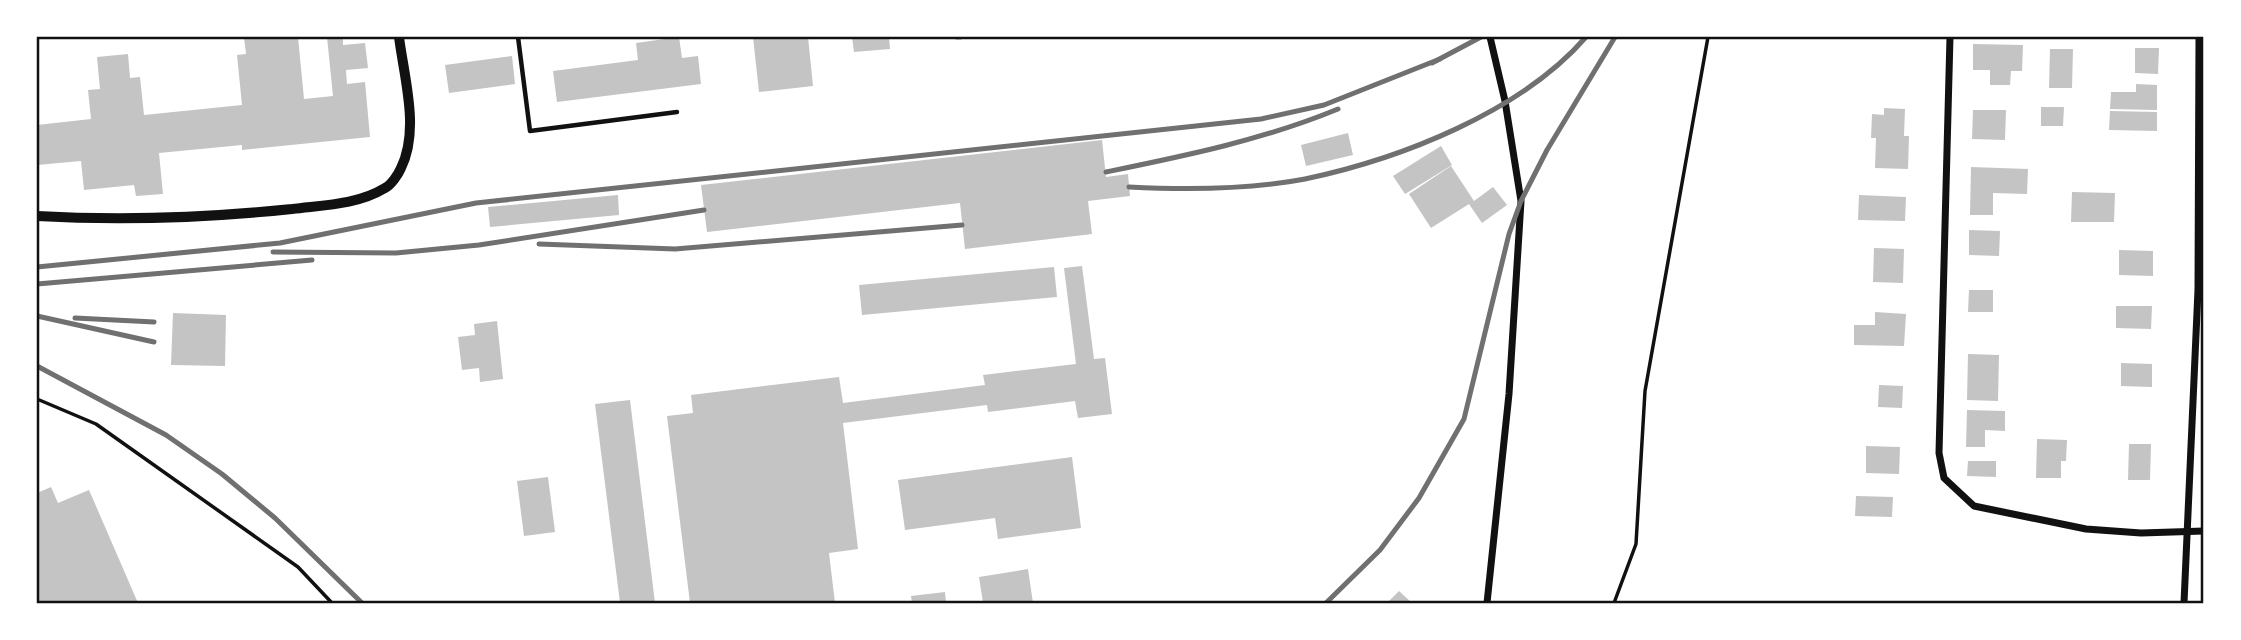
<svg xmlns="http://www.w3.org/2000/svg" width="2241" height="640" font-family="'Nunito Sans',sans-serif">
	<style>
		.building { fill: #c4c4c4 }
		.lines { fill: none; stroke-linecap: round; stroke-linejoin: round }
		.path { stroke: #111; stroke-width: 3.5 }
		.service { stroke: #111; stroke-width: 4.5 }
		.minor { stroke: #111; stroke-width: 7 }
		.tertiary { stroke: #111; stroke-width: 10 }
		.rail { stroke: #707070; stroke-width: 5 }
		.neatline { fill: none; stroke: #111; stroke-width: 2.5 }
	</style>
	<rect width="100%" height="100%" fill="#fff"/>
	<g class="building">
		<path d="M244,37H298L304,99L333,96L327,37H343V45L365,43L368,68L346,70L347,84L365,82L370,137L242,150V145L159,153L163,194L136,196L134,185L84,190L81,161L37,165V125L91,119L88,90L100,89L97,57L128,54L130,78L140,77L144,115L242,105L237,55L246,54Z"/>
		<path d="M679,37L682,58L698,56L701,84L557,102L553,71L638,60L636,43Z"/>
		<path d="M753,37H808L813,86L759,92Z"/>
		<path d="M852,37H889L890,49L854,52Z"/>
		<path d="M1973,44L2023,45L2022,71H2011L2010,85H1990V70H1973Z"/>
		<path d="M2135,48H2159L2158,74L2135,73Z"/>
		<path d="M2050,49H2073L2072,88H2049Z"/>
		<path d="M512,56L515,84L449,93L445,65Z"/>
		<path d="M2136,84L2157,85V110L2110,109L2111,92H2136Z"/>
		<path d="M2041,107H2064L2063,126H2041Z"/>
		<path d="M1884,108L1905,109L1904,136H1909L1908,169L1875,168L1876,138H1871L1872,114L1884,115Z"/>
		<path d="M1973,110H2006L2005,140L1972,139Z"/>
		<path d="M2110,111L2157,112V131L2109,130Z"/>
		<path d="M1348,133L1353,155L1306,166L1301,145Z"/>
		<path d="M1102,140L1106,177L1128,174L1130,196L1088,201L1092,234L965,249L960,203L707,232L701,185Z"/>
		<path d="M1441,146L1452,165L1405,194L1393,176Z"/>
		<path d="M1451,166L1474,201L1493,187L1507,205L1482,223L1469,204L1431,228L1409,194Z"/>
		<path d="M1971,167L2028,169L2027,194L1993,193V215H1970Z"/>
		<path d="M2072,192L2115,193L2114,222H2071Z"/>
		<path d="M618,195L619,215L490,227L488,207Z"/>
		<path d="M1859,195L1906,197L1905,221L1858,220Z"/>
		<path d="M1969,230L2000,231L1999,256L1969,255Z"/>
		<path d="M1874,248L1904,249L1903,283L1873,282Z"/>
		<path d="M2119,250L2153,251V276L2119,275Z"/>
		<path d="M1082,266L1094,359L1105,358L1112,414L1078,418L1075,401L988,412L987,405L843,423L858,549L829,553L835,603H690L667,416L693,413L691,395L839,377L843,403L985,385L983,375L1076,364L1064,268Z"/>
		<path d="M1054,267L1057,297L862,315L859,285Z"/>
		<path d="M1969,290H1993V312H1968Z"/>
		<path d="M2116,306H2152L2151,329L2116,328Z"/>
		<path d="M1875,312L1906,314L1904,346L1854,345V325H1875Z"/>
		<path d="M173,313L226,315L225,366L171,365Z"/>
		<path d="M497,321L503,379L480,382L479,368L462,370L458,337L475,335L474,324Z"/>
		<path d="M1968,354L1999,355L1998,401L1967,400Z"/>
		<path d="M2121,363L2152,364V387L2121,386Z"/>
		<path d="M1879,385L1903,386L1902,408L1878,407Z"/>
		<path d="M630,400L655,603H620L595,404Z"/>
		<path d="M1967,410L2005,411V431L1985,430V447H1966Z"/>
		<path d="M2037,439L2067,440L2066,461H2061V478H2036Z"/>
		<path d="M2129,444H2151L2150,480H2128Z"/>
		<path d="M1866,446L1900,447L1899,474L1866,473Z"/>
		<path d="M1072,457L1081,528L998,539L995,518L905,530L898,480Z"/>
		<path d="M1968,461H1996V477L1967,476Z"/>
		<path d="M548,477L555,532L524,536L517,481Z"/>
		<path d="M51,487L58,503L89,490L138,603H37V493Z"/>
		<path d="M1856,496L1893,497L1892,517L1855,516Z"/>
		<path d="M1028,569L1033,603H983L979,577Z"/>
		<path d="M1399,591L1412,603H1387Z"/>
		<path d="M945,592L946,603H912L911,596Z"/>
	</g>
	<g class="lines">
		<g class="path">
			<path d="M37,399L96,424L298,567L332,603"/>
			<path d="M1614,603L1636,544L1645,391L1708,37"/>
		</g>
		<g class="service">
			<path d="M518,37L530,131L677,112"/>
			<path d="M956,37H961"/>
		</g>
		<g class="minor">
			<path d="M1950,37L1939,453L1944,478L1974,506L2086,529L2141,533L2204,531"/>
			<path d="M1487,603L1509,394L1521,201L1505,101L1490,37"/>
			<path d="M2184,603L2198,290L2199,37"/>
		</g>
		<path class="tertiary" d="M37,216C124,221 205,218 292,209C323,205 357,205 385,188C391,185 398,175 401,168C420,130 404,77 399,37"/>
		<g class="rail">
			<path d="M1432,63L1481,37"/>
			<path d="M1106,172C1184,156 1263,140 1338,109"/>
			<path d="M1129,187C1187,190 1248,190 1305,179C1400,159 1521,112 1586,37"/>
			<path d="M539,244L675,249L962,225"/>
			<path d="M273,252L396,253L479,245L704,210"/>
			<path d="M37,267L280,243L476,203L1261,119L1324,105L1440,59"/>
			<path d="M37,284L312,260"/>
			<path d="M37,316L154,342"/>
			<path d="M75,318L154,322"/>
			<path d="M37,366L166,435L222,474L275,518L362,603"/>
			<path d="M1326,603L1380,550L1419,498L1464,419L1509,234L1521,201L1547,150L1615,37"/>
		</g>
	</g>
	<rect width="2241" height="640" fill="none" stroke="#ffffff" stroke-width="77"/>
	<rect x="38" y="38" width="2164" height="564" class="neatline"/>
</svg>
